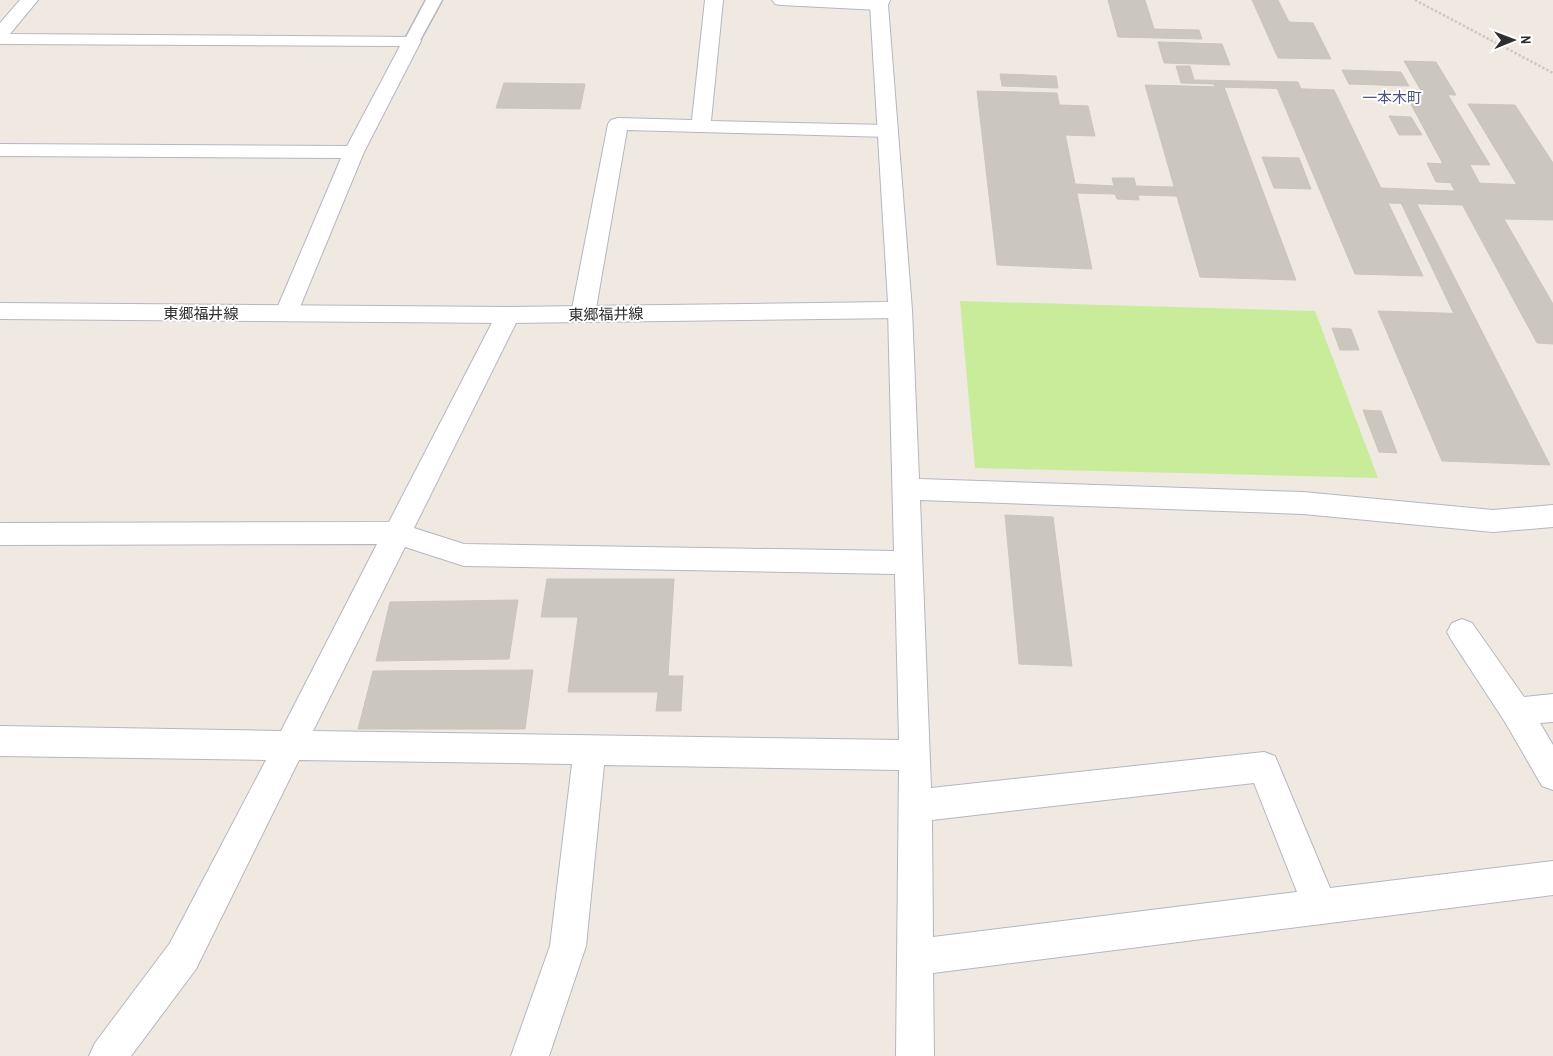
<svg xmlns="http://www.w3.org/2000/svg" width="1553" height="1056" font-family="'Archivo Narrow','Noto Sans JP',sans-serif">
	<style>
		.pitch { fill: #c9ec9a }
		.building { fill: #cbc7bf; stroke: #cbc5ba }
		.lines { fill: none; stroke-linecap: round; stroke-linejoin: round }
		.pedestrian-casing { stroke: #b4b7c1; stroke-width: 3 }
		.minor-casing { stroke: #b4b7c1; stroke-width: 2 }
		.secondary-casing { stroke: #b4b7c1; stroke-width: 2 }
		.path { stroke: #c9c9c9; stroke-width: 2.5; stroke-dasharray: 2.5 2; stroke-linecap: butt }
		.pedestrian { fill: #fff; fill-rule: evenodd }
		.minor { fill: #fff; fill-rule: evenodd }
		.secondary { fill: #fff; fill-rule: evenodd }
		.labels { text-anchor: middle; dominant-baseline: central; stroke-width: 4; stroke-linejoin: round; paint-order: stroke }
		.far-quarter-label { font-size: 15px; fill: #4d5680; stroke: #fff }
		.street-label { font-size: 15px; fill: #2e2e2e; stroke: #fff }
	</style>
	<rect width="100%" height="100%" fill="#efe9e1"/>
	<path class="pitch" d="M960,301L1315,311L1378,478L975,468Z"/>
	<g class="building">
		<path d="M1108,0H1145L1154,29L1199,30L1202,39L1118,37Z"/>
		<path d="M1252,0H1278L1289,22L1313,23L1331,59L1278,58Z"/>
		<path d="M1158,42L1222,44L1230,65L1164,63Z"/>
		<path d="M1404,61L1436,62L1456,95L1423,94Z"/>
		<path d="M1176,66H1190L1194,80L1298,82L1301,89L1215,87L1214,84L1181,83Z"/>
		<path d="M1342,70L1401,72L1409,86L1349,84Z"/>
		<path d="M1000,74L1056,76L1058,88L1002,86Z"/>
		<path d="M504,83L585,84L580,109L496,108Z"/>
		<path d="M1145,85L1224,87L1296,280L1200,277Z"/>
		<path d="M1277,88L1334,90L1423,276L1355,274Z"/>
		<path d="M977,91L1057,93L1092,269L997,265Z"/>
		<path d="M1405,93L1448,95L1490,165L1443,164Z"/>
		<path d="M1468,104L1515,105L1553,163V186L1517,185Z"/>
		<path d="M1060,105L1088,106L1095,136L1065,135Z"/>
		<path d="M1389,116L1411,117L1422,135H1399Z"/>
		<path d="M1262,157L1299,158L1311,189L1274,188Z"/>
		<path d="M1427,163L1470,165L1480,184L1436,182Z"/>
		<path d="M1112,178H1134L1136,186L1174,187L1177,196L1138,195L1139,200L1117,199L1115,194L1077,193L1075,184L1114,186Z"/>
		<path d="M1450,182L1553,186V220L1504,219L1553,304V344L1537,343Z"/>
		<path d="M1381,188L1454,191L1462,205L1388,203Z"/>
		<path d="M1401,203L1417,204L1473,314H1454Z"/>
		<path d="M1378,311L1473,314L1550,465L1442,461Z"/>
		<path d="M1332,328L1351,329L1359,350H1340Z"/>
		<path d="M1363,410L1381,411L1397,453L1379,452Z"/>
		<path d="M1005,515L1053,517L1072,666L1019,664Z"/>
		<path d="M547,579H674L668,676H683L681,711H656L658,692H568L578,617H541Z"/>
		<path d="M518,600L509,659L376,661L390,602Z"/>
		<path d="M533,670L525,729H358L373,671Z"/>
	</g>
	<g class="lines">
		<defs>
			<path id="pedestrian" d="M426,0H442L418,44H406L404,41Z"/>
			<g id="minor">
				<path d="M20,0H38L10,34L418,37L421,41L364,152L295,319L287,321L279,319L275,313L341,158L0,156V144L347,146L400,46L0,44V23Z"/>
				<path d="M705,0H723L711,121L888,125L895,127L898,131L895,135L888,137L627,130L595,314L591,320L583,322L575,320L571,314L608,124L611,120L618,118L692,120Z"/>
				<path d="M772,0H880L888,5L885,9L879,10L781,5L775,4Z"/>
				<path d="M900,302L908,304L912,310L919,479L1303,492L1493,510L1553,505V527L1493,532L1303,514L920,500L931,788L1264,752L1275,756L1330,888L1553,861V895L933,973L934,1056H896L899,770L604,765L586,946L549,1056H511L550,946L572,764L299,760L196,969L131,1056H89L95,1043L170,943L266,760L0,756V726L281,731L377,544L0,545V523L389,522L496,315L500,309L508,307L516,309L520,315L414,528L464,544L894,551L888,310L892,304ZM405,547L464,566L895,574L899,740L313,731ZM1254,783L1297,892L933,937L932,820Z"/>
				<path d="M1462,619L1472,623L1524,697L1553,694V722L1540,723L1553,745V790L1542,786L1505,722L1452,641L1447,632L1452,623Z"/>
			</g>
			<path id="secondary" d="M872,0H890L888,5L912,310L908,316L900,318L508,323L0,319V303L508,307L888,302L870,5Z"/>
		</defs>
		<use href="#pedestrian" class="pedestrian-casing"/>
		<use href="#minor" class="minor-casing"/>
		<use href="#secondary" class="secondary-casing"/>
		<path class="path" d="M1415,0L1553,73"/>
		<use href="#pedestrian" class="pedestrian"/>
		<use href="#minor" class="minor"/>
		<use href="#secondary" class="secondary"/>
	</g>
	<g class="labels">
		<g class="far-quarter-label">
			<text x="1392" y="97">一本木町</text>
		</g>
		<g class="street-label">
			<text x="201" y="313">東郷福井線</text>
			<text transform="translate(606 314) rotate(-1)">東郷福井線</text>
		</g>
	</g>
	<g transform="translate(1513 40) rotate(89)" stroke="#ffffff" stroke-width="4" paint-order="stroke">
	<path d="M0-4L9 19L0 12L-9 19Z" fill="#2e2e2e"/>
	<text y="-8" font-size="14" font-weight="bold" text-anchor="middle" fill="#2e2e2e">N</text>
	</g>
</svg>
